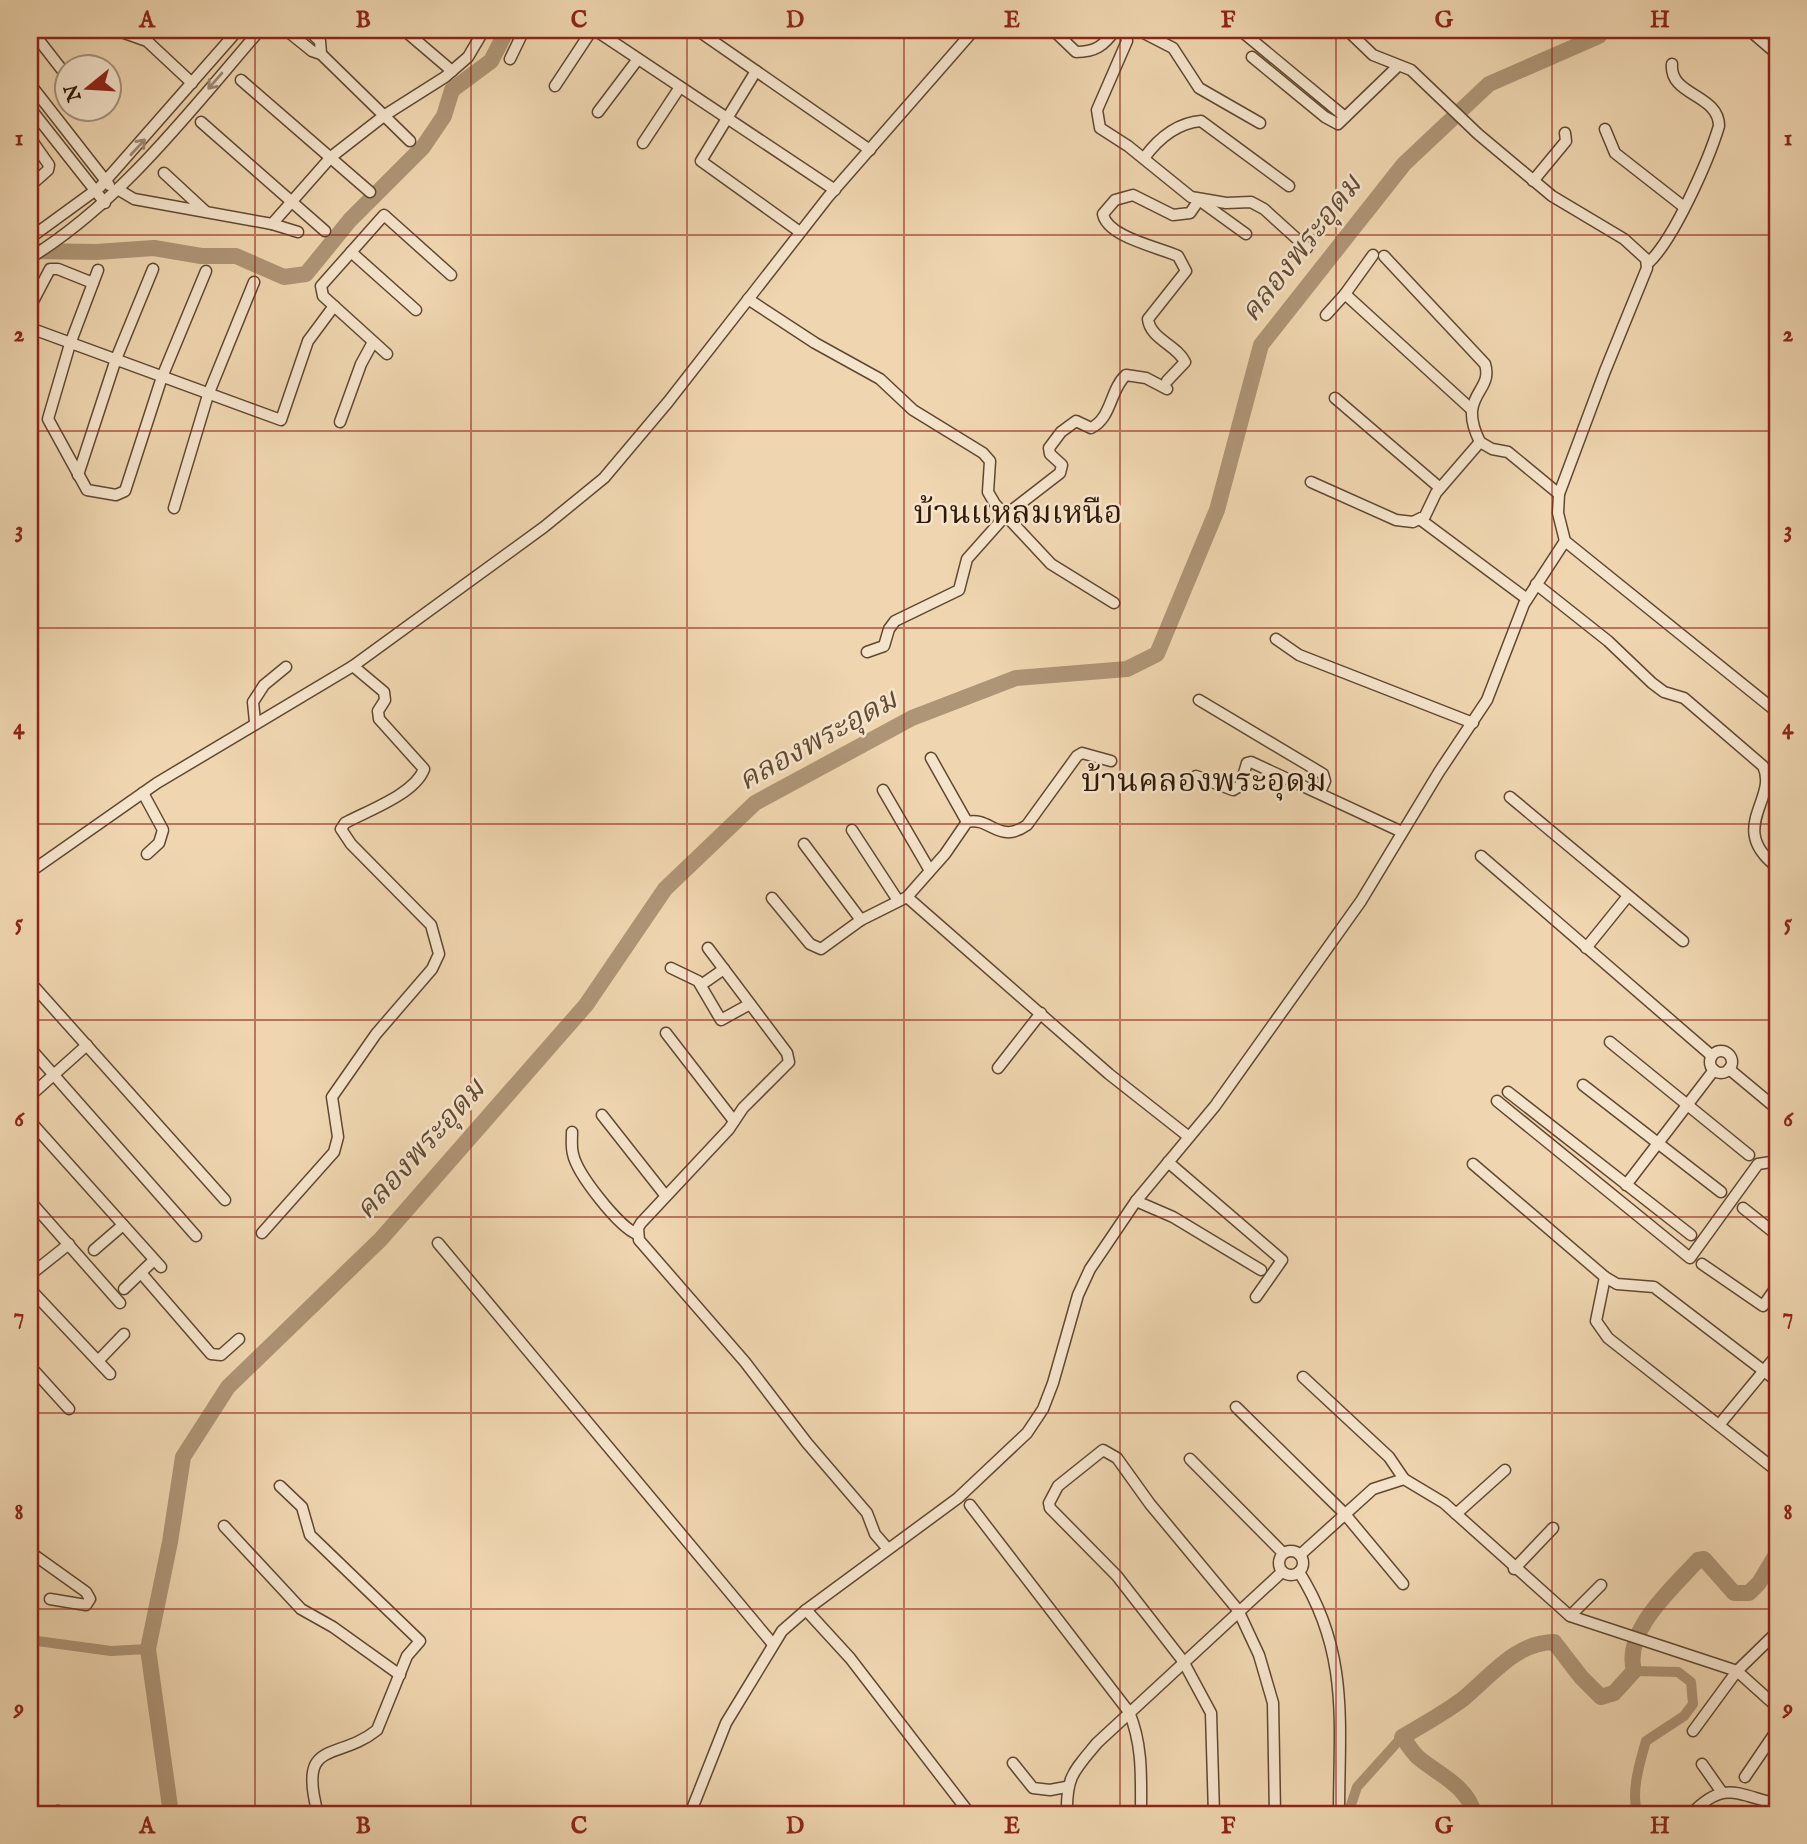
<svg xmlns="http://www.w3.org/2000/svg" width="1807" height="1844" font-family="'IM FELL English','Noto Serif Thai',serif">
	<style>
		.lines { fill: none; stroke-linecap: round; stroke-linejoin: round }
		.canal { stroke: #ae9576; stroke-width: 10 }
		.river { stroke: #ae9576; stroke-width: 16 }
		.minor-casing { stroke: #604830; stroke-width: 13 }
		.minor { stroke: #f5e4cc; stroke-width: 10 }
		.oneway { stroke: #9c8873 }
		.grid { fill: none; stroke: #8f2418; stroke-width: 2; stroke-opacity: 0.55 }
		.labels { text-anchor: middle; dominant-baseline: central; stroke-width: 5; stroke-linejoin: round; paint-order: stroke }
		.water-label { font-size: 30px; font-style: italic; fill: #624a33; stroke: #f5e4cc }
		.quarter-label { font-size: 32px; fill: #301806; stroke: #f5e4cc }
		.neatline { fill: none; stroke: #8f2418; stroke-width: 2.5 }
		.grid-label { font-size: 23px; text-anchor: middle; font-weight: bold; fill: #8f2418 }
	</style>
	<rect width="100%" height="100%" fill="#efd6b0"/>
	<filter id="stains"><feTurbulence type="fractalNoise" baseFrequency=".00286" numOctaves="4"/><feColorMatrix values="0 0 0 0 .2 0 0 0 0 .09 0 0 0 0 .02 0 0 0 .5 -.17"/></filter>
	<radialGradient id="worn" r=".72"><stop offset=".6" stop-color="#630" stop-opacity="0"/><stop offset="1" stop-color="#630" stop-opacity=".3"/></radialGradient>
	<g class="lines">
		<g class="canal">
			<path d="M30,1640L111,1651L148,1649"/>
			<path d="M1634,1671L1678,1672L1691,1682L1693,1704L1684,1716L1646,1741C1640,1762 1630,1793 1638,1814"/>
			<path d="M1348,1814L1357,1787L1402,1737"/>
		</g>
		<g class="river">
			<path d="M30,251L96,252L154,248L201,256H236L284,277L306,274L350,220L423,147L444,116L452,90L491,61L507,30"/>
			<path d="M171,1814L148,1649L170,1542L183,1457L228,1387L381,1239L586,1005L665,889L755,803L912,718L1016,678L1127,669L1157,654L1217,510L1261,345L1404,164L1489,84L1599,36L1602,30"/>
			<path d="M1474,1814C1468,1787 1440,1775 1420,1759C1413,1754 1408,1744 1402,1737C1423,1725 1444,1713 1463,1699C1490,1677 1516,1642 1554,1642L1581,1677L1601,1697L1614,1693L1634,1671C1623,1630 1673,1588 1698,1560L1704,1559L1734,1593H1749L1759,1583L1777,1553"/>
		</g>
		<defs>
			<g id="minor">
				<path d="M31,30L66,75"/>
				<path d="M116,30L147,41L192,83"/>
				<path d="M286,30L312,51L321,54L410,141"/>
				<path d="M308,30L320,41L321,54"/>
				<path d="M404,30L452,71"/>
				<path d="M595,30L835,190"/>
				<path d="M697,30L870,150"/>
				<path d="M1053,30L1076,52C1095,52 1104,46 1115,30"/>
				<path d="M1125,30L1127,41L1097,110L1100,128L1128,146L1191,197L1226,203L1251,202L1264,209L1307,248"/>
				<path d="M1138,30L1173,48L1199,88L1260,123"/>
				<path d="M1240,30L1345,117"/>
				<path d="M1347,30L1373,55L1411,70L1478,134L1552,196L1624,239L1646,259L1647,268L1605,371L1559,494L1558,513L1565,541L1777,712"/>
				<path d="M1749,30L1777,54"/>
				<path d="M1252,57L1325,117L1338,124L1398,66"/>
				<path d="M510,59L524,30"/>
				<path d="M756,71L701,161L800,232"/>
				<path d="M241,80L370,192"/>
				<path d="M30,84L109,185"/>
				<path d="M555,86L592,30"/>
				<path d="M30,108L105,203"/>
				<path d="M598,112L638,59"/>
				<path d="M201,122L325,231"/>
				<path d="M1605,129L1615,153L1684,207"/>
				<path d="M30,138L49,165L48,170L30,186"/>
				<path d="M643,143L680,87"/>
				<path d="M1144,158C1158,139 1176,123 1201,121L1289,186"/>
				<path d="M164,173L205,211"/>
				<path d="M1533,181L1566,141L1565,133"/>
				<path d="M119,190L134,199L272,224L331,157L385,115L445,77L468,57L484,30"/>
				<path d="M272,224L298,232"/>
				<path d="M30,238L100,187L238,30"/>
				<path d="M351,252L416,310"/>
				<path d="M1384,256L1485,364C1494,393 1456,394 1480,442"/>
				<path d="M30,258C123,200 189,112 260,30"/>
				<path d="M1647,264C1673,242 1709,159 1719,126C1719,94 1669,96 1672,64"/>
				<path d="M98,270L70,344L48,419L87,490L116,495L125,491L162,377L206,271"/>
				<path d="M1345,294L1373,255"/>
				<path d="M748,299L815,343L880,379L913,410L983,453L990,461L988,492L995,504L1051,564L1114,603"/>
				<path d="M30,307L50,269H58L93,283"/>
				<path d="M1326,315L1345,294L1471,409"/>
				<path d="M30,328L281,420L308,341L334,306"/>
				<path d="M387,354L323,296L321,286L384,215L451,275"/>
				<path d="M1167,381L1185,362C1177,345 1150,339 1148,319L1186,271L1178,256C1158,247 1107,237 1103,214L1115,200L1133,195L1173,215L1190,213L1199,200L1246,234"/>
				<path d="M1335,398L1440,488"/>
				<path d="M340,422L361,364L373,342"/>
				<path d="M78,475L116,359L153,269"/>
				<path d="M1311,482L1396,520L1413,522L1425,516L1436,493L1480,442L1492,449L1508,452L1559,494"/>
				<path d="M174,508L208,395L254,282"/>
				<path d="M1421,520L1527,599"/>
				<path d="M1536,584L1608,641L1652,683L1664,692L1684,698L1763,766C1779,799 1726,828 1777,867"/>
				<path d="M1276,639L1299,655L1473,723"/>
				<path d="M867,652L884,646L889,629L895,621L959,590L967,559L1007,514L1060,473L1062,465L1050,454L1049,448L1061,432L1076,421L1091,428C1112,418 1110,389 1126,375L1146,378L1167,389"/>
				<path d="M1199,700L1323,774L1325,781L1320,792"/>
				<path d="M255,722L253,702L264,685L286,667"/>
				<path d="M931,758L967,822"/>
				<path d="M1196,776L1233,790L1240,786L1247,763L1251,762L1402,832"/>
				<path d="M883,790L929,869"/>
				<path d="M143,793L163,830L159,843L147,854"/>
				<path d="M1510,797L1683,941"/>
				<path d="M852,830L897,899"/>
				<path d="M804,844L861,920"/>
				<path d="M1481,856L1712,1056"/>
				<path d="M30,872L157,783L353,666L544,527L604,478L668,402L828,197L974,30"/>
				<path d="M907,897L1109,1074L1189,1137"/>
				<path d="M772,898L810,944L821,949L861,920L907,897L945,854L967,822C990,816 999,845 1027,825L1077,756L1082,753L1111,761"/>
				<path d="M708,948L787,1053L789,1062L743,1108L729,1129L641,1223L638,1228L639,1240L745,1362L807,1443L867,1513L875,1534L888,1549"/>
				<path d="M1586,948L1628,896"/>
				<path d="M671,968L698,981L721,1020L750,1004"/>
				<path d="M30,982L225,1200"/>
				<path d="M701,985L724,969"/>
				<path d="M666,1033L734,1121"/>
				<path d="M1610,1042L1749,1155"/>
				<path d="M30,1048L196,1236"/>
				<circle cx="1721" cy="1062" r="11"/>
				<path d="M998,1068L1041,1013"/>
				<path d="M1729,1069L1777,1109"/>
				<path d="M1583,1085L1721,1192"/>
				<path d="M1508,1092L1691,1235"/>
				<path d="M30,1096L87,1045"/>
				<path d="M1497,1101L1690,1258L1758,1164L1777,1161"/>
				<path d="M602,1115L665,1195"/>
				<path d="M30,1121L161,1267"/>
				<path d="M572,1132C572,1139 571,1147 573,1154C577,1174 619,1227 637,1234"/>
				<path d="M1168,1162L1282,1260L1256,1297"/>
				<path d="M1473,1164L1605,1277L1617,1284L1654,1287L1777,1381"/>
				<path d="M1626,1185L1714,1070"/>
				<path d="M30,1201L120,1303"/>
				<path d="M1136,1201L1173,1217L1261,1270"/>
				<path d="M1743,1208L1777,1235"/>
				<path d="M262,1233L334,1152L338,1137L332,1097L376,1034L432,969L439,954L431,925L351,844L341,829L345,823C367,811 415,794 424,769L379,719L378,711L385,700L384,692L353,666"/>
				<path d="M438,1243L772,1643"/>
				<path d="M94,1250L123,1225"/>
				<path d="M1702,1264L1763,1306L1777,1286"/>
				<path d="M141,1273L211,1354L221,1355L239,1339"/>
				<path d="M30,1275L69,1244"/>
				<path d="M1605,1277L1596,1321L1608,1338L1777,1471"/>
				<path d="M30,1289L110,1374"/>
				<path d="M124,1289L154,1260"/>
				<path d="M98,1361L124,1334"/>
				<path d="M30,1366L69,1409"/>
				<path d="M1303,1377L1389,1457L1404,1479"/>
				<path d="M1236,1407L1344,1513L1403,1584"/>
				<path d="M1719,1425L1777,1355"/>
				<path d="M1190,1459L1283,1553"/>
				<path d="M280,1486L302,1507L310,1535L420,1641L407,1656L377,1730C337,1762 297,1737 318,1814"/>
				<path d="M970,1505L1129,1712C1143,1745 1141,1779 1141,1814"/>
				<path d="M1456,1514L1505,1470"/>
				<path d="M224,1526L301,1609L333,1627L400,1675"/>
				<circle cx="1291" cy="1563" r="12"/>
				<path d="M30,1552L86,1592L90,1599L86,1605L50,1599"/>
				<path d="M1300,1555L1373,1489L1404,1479L1444,1503L1570,1616L1737,1671L1777,1707"/>
				<path d="M1514,1569L1553,1528"/>
				<path d="M1299,1572C1350,1653 1339,1724 1339,1814"/>
				<path d="M806,1610L850,1658L970,1814"/>
				<path d="M1570,1616L1601,1585"/>
				<path d="M1693,1731L1737,1671L1777,1632"/>
				<path d="M1013,1763L1033,1788L1050,1790L1066,1787"/>
				<path d="M1702,1764L1721,1791"/>
				<path d="M1745,1777L1777,1730"/>
				<path d="M54,1814L58,1811"/>
				<path d="M690,1814L726,1723L782,1631L806,1610L958,1498L1027,1433L1043,1409L1053,1383L1078,1295L1090,1269L1136,1201L1215,1106L1361,901L1439,772L1487,700L1524,604L1565,541"/>
				<path d="M1067,1814C1066,1776 1074,1771 1097,1743L1282,1572"/>
				<path d="M1214,1814L1211,1713L1183,1661L1117,1576L1050,1508L1049,1503L1058,1486L1103,1450L1117,1458L1150,1504L1238,1610L1259,1655L1273,1703L1275,1814"/>
				<path d="M1691,1814C1724,1780 1736,1794 1777,1804"/>
			</g>
		</defs>
		<use href="#minor" class="minor-casing"/>
		<use href="#minor" class="minor"/>
	</g>
	<defs><path id="oneway-shaft" d="M-6 0H5M1.5-3L5.5 0L1.5 3" fill="none" stroke-width="1.6" stroke-linecap="round" stroke-linejoin="round" transform="scale(1.75)"/></defs>
	<g class="oneway">
		<use href="#oneway-shaft" transform="translate(215 81) rotate(131)"/>
		<use href="#oneway-shaft" transform="translate(138 147) rotate(-47)"/>
	</g>
	<path class="grid" d="M255,30V1814M471,30V1814M687,30V1814M904,30V1814M1120,30V1814M1336,30V1814M1552,30V1814M30,235H1777M30,431H1777M30,628H1777M30,824H1777M30,1020H1777M30,1217H1777M30,1413H1777M30,1609H1777"/>
	<g class="labels">
		<g class="water-label">
			<text transform="translate(1302 249) rotate(-52)">คลองพระอุดม</text>
			<text transform="translate(818 741) rotate(-29)">คลองพระอุดม</text>
			<text transform="translate(421 1150) rotate(-48)">คลองพระอุดม</text>
		</g>
		<g class="quarter-label">
			<text x="1018" y="514">บ้านแหลมเหนือ</text>
			<text x="1204" y="782">บ้านคลองพระอุดม</text>
		</g>
	</g>
	<rect width="1807" height="1844" fill="none" stroke="#efd6b0" stroke-width="77"/>
	<g transform="translate(88 88) rotate(252)"><circle r="33" fill="#f5e4cc" stroke="#a6927d" stroke-width="2"/>
	<path d="M0-5L12 26L0 18L-12 26Z" fill="#8f2418"/>
	<text y="-10" font-size="19" font-weight="bold" text-anchor="middle" fill="#301806">N</text>
	</g>
	<rect x="38" y="38" width="1731" height="1768" class="neatline"/>
	<g class="grid-label">
		<text x="147" y="27">A</text>
		<text x="363" y="27">B</text>
		<text x="579" y="27">C</text>
		<text x="795" y="27">D</text>
		<text x="1012" y="27">E</text>
		<text x="1228" y="27">F</text>
		<text x="1444" y="27">G</text>
		<text x="1660" y="27">H</text>
		<text x="19" y="145">1</text>
		<text x="1788" y="145">1</text>
		<text x="19" y="341">2</text>
		<text x="1788" y="341">2</text>
		<text x="19" y="537">3</text>
		<text x="1788" y="537">3</text>
		<text x="19" y="734">4</text>
		<text x="1788" y="734">4</text>
		<text x="19" y="930">5</text>
		<text x="1788" y="930">5</text>
		<text x="19" y="1126">6</text>
		<text x="1788" y="1126">6</text>
		<text x="19" y="1323">7</text>
		<text x="1788" y="1323">7</text>
		<text x="19" y="1519">8</text>
		<text x="1788" y="1519">8</text>
		<text x="19" y="1715">9</text>
		<text x="1788" y="1715">9</text>
		<text x="147" y="1833">A</text>
		<text x="363" y="1833">B</text>
		<text x="579" y="1833">C</text>
		<text x="795" y="1833">D</text>
		<text x="1012" y="1833">E</text>
		<text x="1228" y="1833">F</text>
		<text x="1444" y="1833">G</text>
		<text x="1660" y="1833">H</text>
	</g>
	<rect width="100%" height="100%" filter="url(#stains)"/>
	<rect width="100%" height="100%" fill="url(#worn)"/>
</svg>
